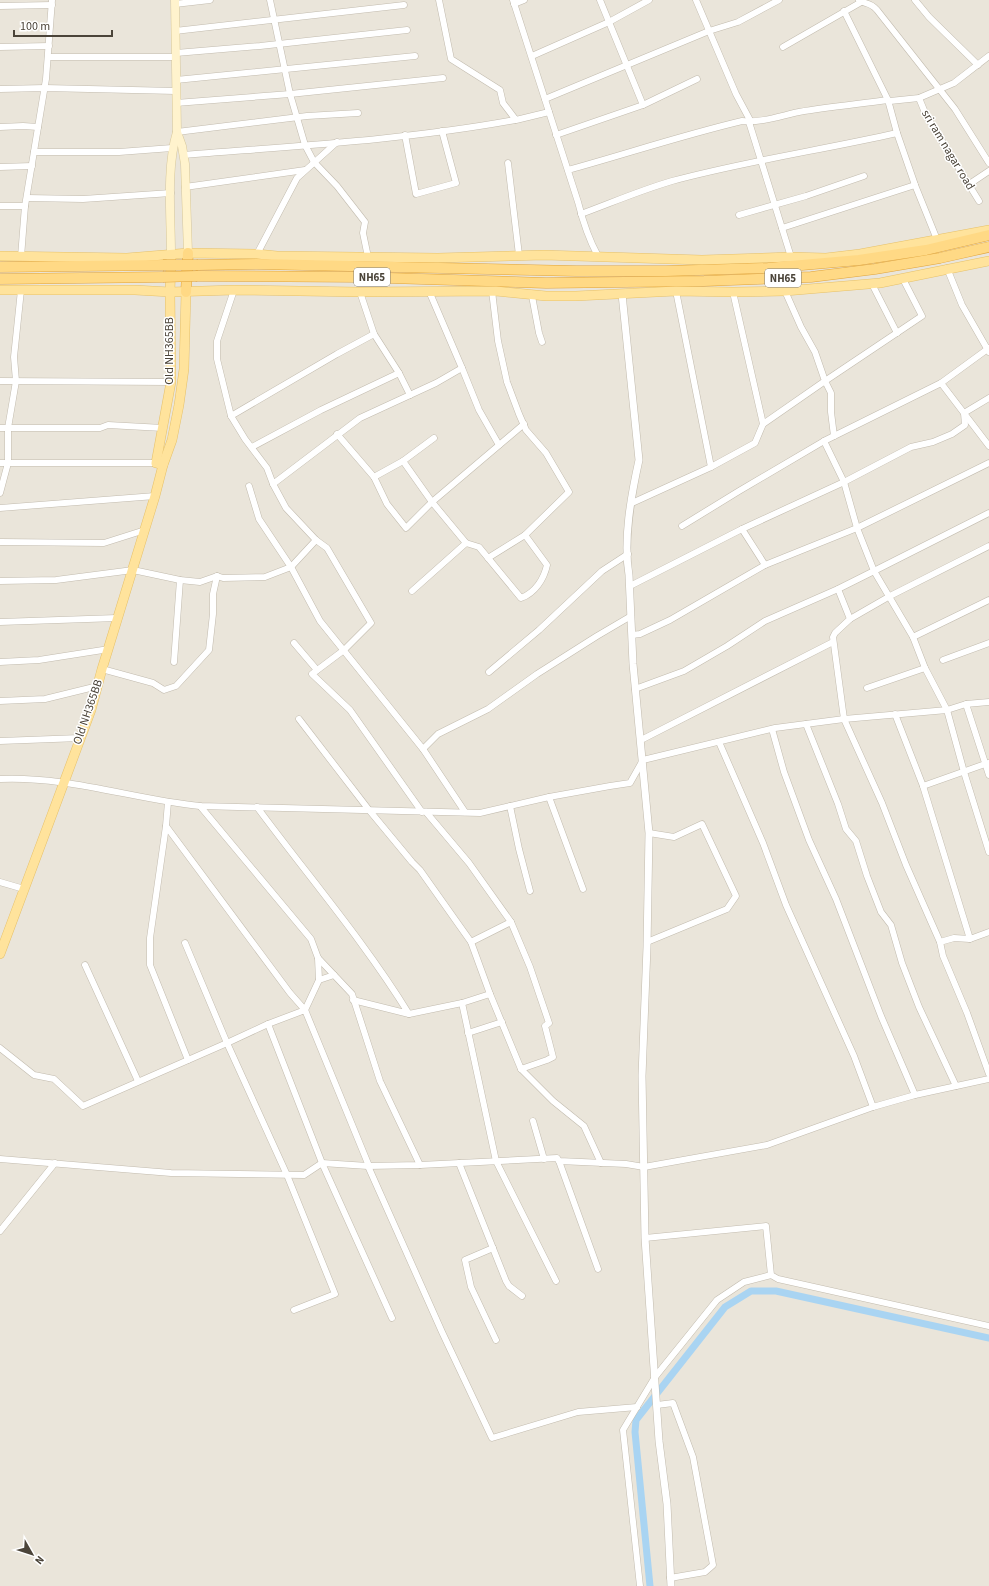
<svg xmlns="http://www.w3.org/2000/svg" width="989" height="1586" font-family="'Source Sans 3',sans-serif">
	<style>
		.residential { fill: #eae5da }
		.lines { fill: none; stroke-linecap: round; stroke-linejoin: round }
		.canal { stroke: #a9d4f2; stroke-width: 7 }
		.minor-casing { stroke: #c2bbae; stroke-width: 7 }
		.tertiary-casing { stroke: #c2bbae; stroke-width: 8 }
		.secondary-casing { stroke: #d6c79b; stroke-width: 9 }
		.primary-casing { stroke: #e6c16a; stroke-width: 10 }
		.trunk-casing { stroke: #e0a43c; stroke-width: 11 }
		.minor { stroke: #fff; stroke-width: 6 }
		.tertiary { stroke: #fff; stroke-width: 7 }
		.secondary { stroke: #fff3cd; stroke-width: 8 }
		.primary { stroke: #ffe39c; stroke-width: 9 }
		.trunk { stroke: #ffd985; stroke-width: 10 }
		.trunk-bridge-casing { stroke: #e0a43c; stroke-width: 11; stroke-linecap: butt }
		.trunk-bridge { stroke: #ffd985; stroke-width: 10 }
		.labels { text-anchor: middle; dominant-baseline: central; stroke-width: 3; stroke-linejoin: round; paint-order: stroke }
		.shield { fill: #fff; stroke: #817c74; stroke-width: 1 }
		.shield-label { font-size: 11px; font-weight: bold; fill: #4b4439 }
		.street-label { font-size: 12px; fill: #4b4439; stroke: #fff }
	</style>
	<rect width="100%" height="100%" fill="#f6f3ec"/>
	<rect class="residential" x="0" y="0" width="989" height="1586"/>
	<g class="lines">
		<path class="canal" d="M650,1586L635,1432L636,1420L725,1307L751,1291H776L989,1338"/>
		<defs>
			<g id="minor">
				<path d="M270,0L290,94L305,145L314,162L337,186L365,222L363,233L368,257"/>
				<path d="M439,0L451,59L500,90L503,103L516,120L549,112"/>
				<path d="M513,0L578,202C583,222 588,238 598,256"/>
				<path d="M696,0L736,94L751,122"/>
				<path d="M859,0C865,5 869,1 877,10L955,109L989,163"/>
				<path d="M915,0L929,17L978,65"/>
				<path d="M175,4L210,0"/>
				<path d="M514,4L524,0"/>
				<path d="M0,6L52,5"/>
				<path d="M844,11L888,100L897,133L915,185L938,242"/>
				<path d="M175,31L404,5"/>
				<path d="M0,47L49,46"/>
				<path d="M783,47L863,1"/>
				<path d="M176,53L260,46L407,30"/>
				<path d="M532,56L609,22L649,0"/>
				<path d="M48,57H176"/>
				<path d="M176,80L415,56"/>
				<path d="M0,89L45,88L176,91"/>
				<path d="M919,98L926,115L979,201"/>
				<path d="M545,99L709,31L738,22L779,0"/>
				<path d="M176,103L290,94L443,78"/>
				<path d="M643,105L697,79"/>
				<path d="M749,122L791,257"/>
				<path d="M0,127L23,126L38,127"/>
				<path d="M177,132L307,116L358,113"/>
				<path d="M405,135L416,194L456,183L442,131"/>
				<path d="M556,135L643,105L600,0"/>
				<path d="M34,152H119L172,148"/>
				<path d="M184,155C294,146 406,140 515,120"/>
				<path d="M508,163L519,255"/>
				<path d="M0,167L32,166"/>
				<path d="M568,170C626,154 683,135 742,121C761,123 780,116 799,112C829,107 859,104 888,100L890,101L919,98L954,83L989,56"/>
				<path d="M968,185L989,171"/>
				<path d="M185,187L305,170"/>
				<path d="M27,198L83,199L171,193"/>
				<path d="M0,206H25"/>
				<path d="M581,214C611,203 641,190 672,181C746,161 822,150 897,133"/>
				<path d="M739,215L806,196L864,176"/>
				<path d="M782,228L915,185"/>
				<path d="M257,254L297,178L337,142"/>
				<path d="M21,257L25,206L46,79L52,0"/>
				<path d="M947,268L962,305L989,352"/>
				<path d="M872,284L897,333"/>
				<path d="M234,290L217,341V359L231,416L337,354L374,334L360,292"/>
				<path d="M532,296L539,333L542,342"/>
				<path d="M374,334L399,373L410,395"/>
				<path d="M462,368L479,410L499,445"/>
				<path d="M0,381L171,382"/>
				<path d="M941,383L989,446"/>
				<path d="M231,416L245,439L267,468L273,484L360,418L436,383L462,368L429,291"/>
				<path d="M763,424L825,381L815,352L801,327L785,291"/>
				<path d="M0,428H100L108,425L163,428"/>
				<path d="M337,434L374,477L387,504L406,528L432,502L524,424"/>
				<path d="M834,436L831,412V393L825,381L922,316L903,279"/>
				<path d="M252,447L321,410L399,373"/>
				<path d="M403,461L432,502L466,543"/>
				<path d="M0,463H156"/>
				<path d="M711,467L755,443L763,424L733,292"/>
				<path d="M374,477L403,461L434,438"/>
				<path d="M273,484L286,508L316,540L327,548L371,623L344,650L312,674L350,710L422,812"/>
				<path d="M249,486L259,519L291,567L320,621L423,749L465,812"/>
				<path d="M0,493L8,463V428L16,381L14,357L21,290"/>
				<path d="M632,503L711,467L676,291"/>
				<path d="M0,508L155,496"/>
				<path d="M989,513L874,571L913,637L989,600"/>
				<path d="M682,526L739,491L824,441L941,383L989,348"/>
				<path d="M742,529L844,482L911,447L933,442L952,434L965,425L964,413L989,398"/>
				<path d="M0,542L104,543L145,530"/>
				<path d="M488,558L525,535"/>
				<path d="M0,581L56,580L133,570L180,580L200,582L217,576L223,578L265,577L291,567L316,540"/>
				<path d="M630,586L742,529L765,565L857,528L844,482L824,441"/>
				<path d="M838,589L850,619L835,633L833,637L844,719L882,803L906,865L940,942L943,956L967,1013L989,1074"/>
				<path d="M412,591L466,543L479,547L521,598C535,593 544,579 547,565L525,535L569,492L546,453L526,430L519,414L507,382L498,341L492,291"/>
				<path d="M850,619L890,596L989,546"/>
				<path d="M0,622L117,618"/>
				<path d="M632,635L640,634L670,620L765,565"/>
				<path d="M913,637L925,668L947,710L964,772L989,852"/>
				<path d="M294,643L317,670"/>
				<path d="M943,660L989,643"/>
				<path d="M0,662L39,660L109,649"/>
				<path d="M174,662L180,580"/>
				<path d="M102,669L153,683L164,690L176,686L209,650L213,614V594L217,576"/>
				<path d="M489,672L539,630L602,571L628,554"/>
				<path d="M867,688L925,668"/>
				<path d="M635,689L684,671L727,646L765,621L838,589L874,571L857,528L989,463"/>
				<path d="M0,701L45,699L98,686"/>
				<path d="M966,704L989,775"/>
				<path d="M895,714L923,786L970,939"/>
				<path d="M299,719L369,810L412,862L420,870L471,942L490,994L462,1003L409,1014"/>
				<path d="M806,724L838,804L846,829L856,841L867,876L881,912L891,925L902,963L919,1007L956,1086"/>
				<path d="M772,729L784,772L809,840L836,899L881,1016L915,1095"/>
				<path d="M641,740L833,642"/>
				<path d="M0,741L80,738"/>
				<path d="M719,742L763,843L786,905L854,1056L873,1107L915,1095L989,1079"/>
				<path d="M423,749L438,734L488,709L537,674L597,636L631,616"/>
				<path d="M0,779C68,776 133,799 200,806L480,813L549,797L610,786L630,783L643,760L775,728L844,719L947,710L966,704L989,702"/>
				<path d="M923,786L988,763"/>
				<path d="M549,797L583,889"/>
				<path d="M168,802L166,826L290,993L305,1010L319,980L318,958"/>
				<path d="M200,806L311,939L318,958L352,994L380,1081L420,1165"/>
				<path d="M510,806L519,849L530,891"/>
				<path d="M257,807C308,876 364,941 409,1014L353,1000"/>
				<path d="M426,812L469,863L511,922L471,942"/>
				<path d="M166,826L150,938V965L188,1060"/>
				<path d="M0,882L24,889"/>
				<path d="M647,942L727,909L736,896L702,824L674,837L649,833"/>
				<path d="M940,942L954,938L970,939L989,932"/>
				<path d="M85,965L138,1081"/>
				<path d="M319,980L334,975"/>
				<path d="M490,994L521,1069L547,1060L553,1057L545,1026L549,1023L530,967L511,922"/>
				<path d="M462,1003L496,1161L556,1281"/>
				<path d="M268,1024L227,1043L287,1175L335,1294L294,1310"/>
				<path d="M468,1033L502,1022"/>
				<path d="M0,1048L34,1075L54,1079L83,1106L227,1043L185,943"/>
				<path d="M521,1069L553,1101L584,1126L601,1163"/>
				<path d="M533,1121L544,1159"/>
				<path d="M0,1159L171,1173L304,1175L322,1163L368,1166L420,1165L557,1158L559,1161L626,1164L644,1167L767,1145L873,1107"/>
				<path d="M559,1161L598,1269"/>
				<path d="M459,1163L506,1281L509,1286L522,1296"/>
				<path d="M368,1166L442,1332L492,1438L578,1412L637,1407"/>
				<path d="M369,1166L305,1010L268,1024L322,1163L392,1318"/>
				<path d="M0,1231L55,1163"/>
				<path d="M645,1238L766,1226L771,1275L778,1279L989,1326"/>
				<path d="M493,1248L465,1260L471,1287L496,1340"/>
				<path d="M657,1405L673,1403L693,1457L713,1565L705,1572L670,1578"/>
				<path d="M640,1586L623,1430L655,1377L717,1300L744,1282L771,1275"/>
			</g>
			<path id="tertiary" d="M622,294L639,460C631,496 623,540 629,575L633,664L649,833L647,947L642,1076L645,1238L659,1441L667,1504L671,1586"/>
			<g id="secondary">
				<path d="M175,0L177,132L182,146L185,164L188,253"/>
				<path d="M171,254C171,216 166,168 177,132"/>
			</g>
			<g id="primary">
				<path d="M0,256L127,258L188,253L257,254L277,256L438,258L544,255L702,260L791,257L826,258L860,254L989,230"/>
				<path d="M0,290H135L170,292L234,290L360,292L496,291L546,296H576L676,291L733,292L785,291L880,283L989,261"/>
				<path d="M163,465L156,463L171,382L170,292L171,259"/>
				<path d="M0,954L91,710L102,669L155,496L163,465L172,440L179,405L184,369L186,292"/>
			</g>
			<g id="trunk">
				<path d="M198,265L257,264L576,271H666L768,268L859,260L926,250L989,235"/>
				<path d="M0,267L163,265"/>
				<path d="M197,276L357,277L546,283L704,281L811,277L875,269L940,258L989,247"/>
				<path d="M0,279L163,277"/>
				<path d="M186,292L188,253"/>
			</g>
		</defs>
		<use href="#minor" class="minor-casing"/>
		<use href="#tertiary" class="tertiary-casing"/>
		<use href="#secondary" class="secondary-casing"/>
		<use href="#primary" class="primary-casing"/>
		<use href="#trunk" class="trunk-casing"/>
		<use href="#minor" class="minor"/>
		<use href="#tertiary" class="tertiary"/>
		<use href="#secondary" class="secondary"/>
		<use href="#primary" class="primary"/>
		<use href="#trunk" class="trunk"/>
		<defs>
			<g id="trunk-bridge">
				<path d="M163,265H198"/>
				<path d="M163,277L197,276"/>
			</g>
		</defs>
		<use href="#trunk-bridge" class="trunk-bridge-casing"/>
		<use href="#trunk-bridge" class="trunk-bridge"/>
	</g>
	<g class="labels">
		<g class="shield">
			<rect x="354" y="268" width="36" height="18" rx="3"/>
			<rect x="765" y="269" width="36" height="18" rx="3"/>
		</g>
		<g class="shield-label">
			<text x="372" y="277">NH65</text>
			<text x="783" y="278">NH65</text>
		</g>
		<g class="street-label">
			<text transform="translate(948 150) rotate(59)">sri ram nagar road</text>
			<text transform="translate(169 351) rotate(-90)">Old NH365BB</text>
			<text transform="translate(88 712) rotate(-71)">Old NH365BB</text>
		</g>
	</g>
	<g transform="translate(32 1554) rotate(129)" stroke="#ffffff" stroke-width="3" paint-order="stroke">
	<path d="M0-3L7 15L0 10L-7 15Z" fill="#4b4439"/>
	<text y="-6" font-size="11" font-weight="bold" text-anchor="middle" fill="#4b4439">N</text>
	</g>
	<path d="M14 30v6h98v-6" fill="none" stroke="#4b4439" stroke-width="2"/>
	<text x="20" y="30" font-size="12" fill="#4b4439" stroke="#ffffff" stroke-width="3" paint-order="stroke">100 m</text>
</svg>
